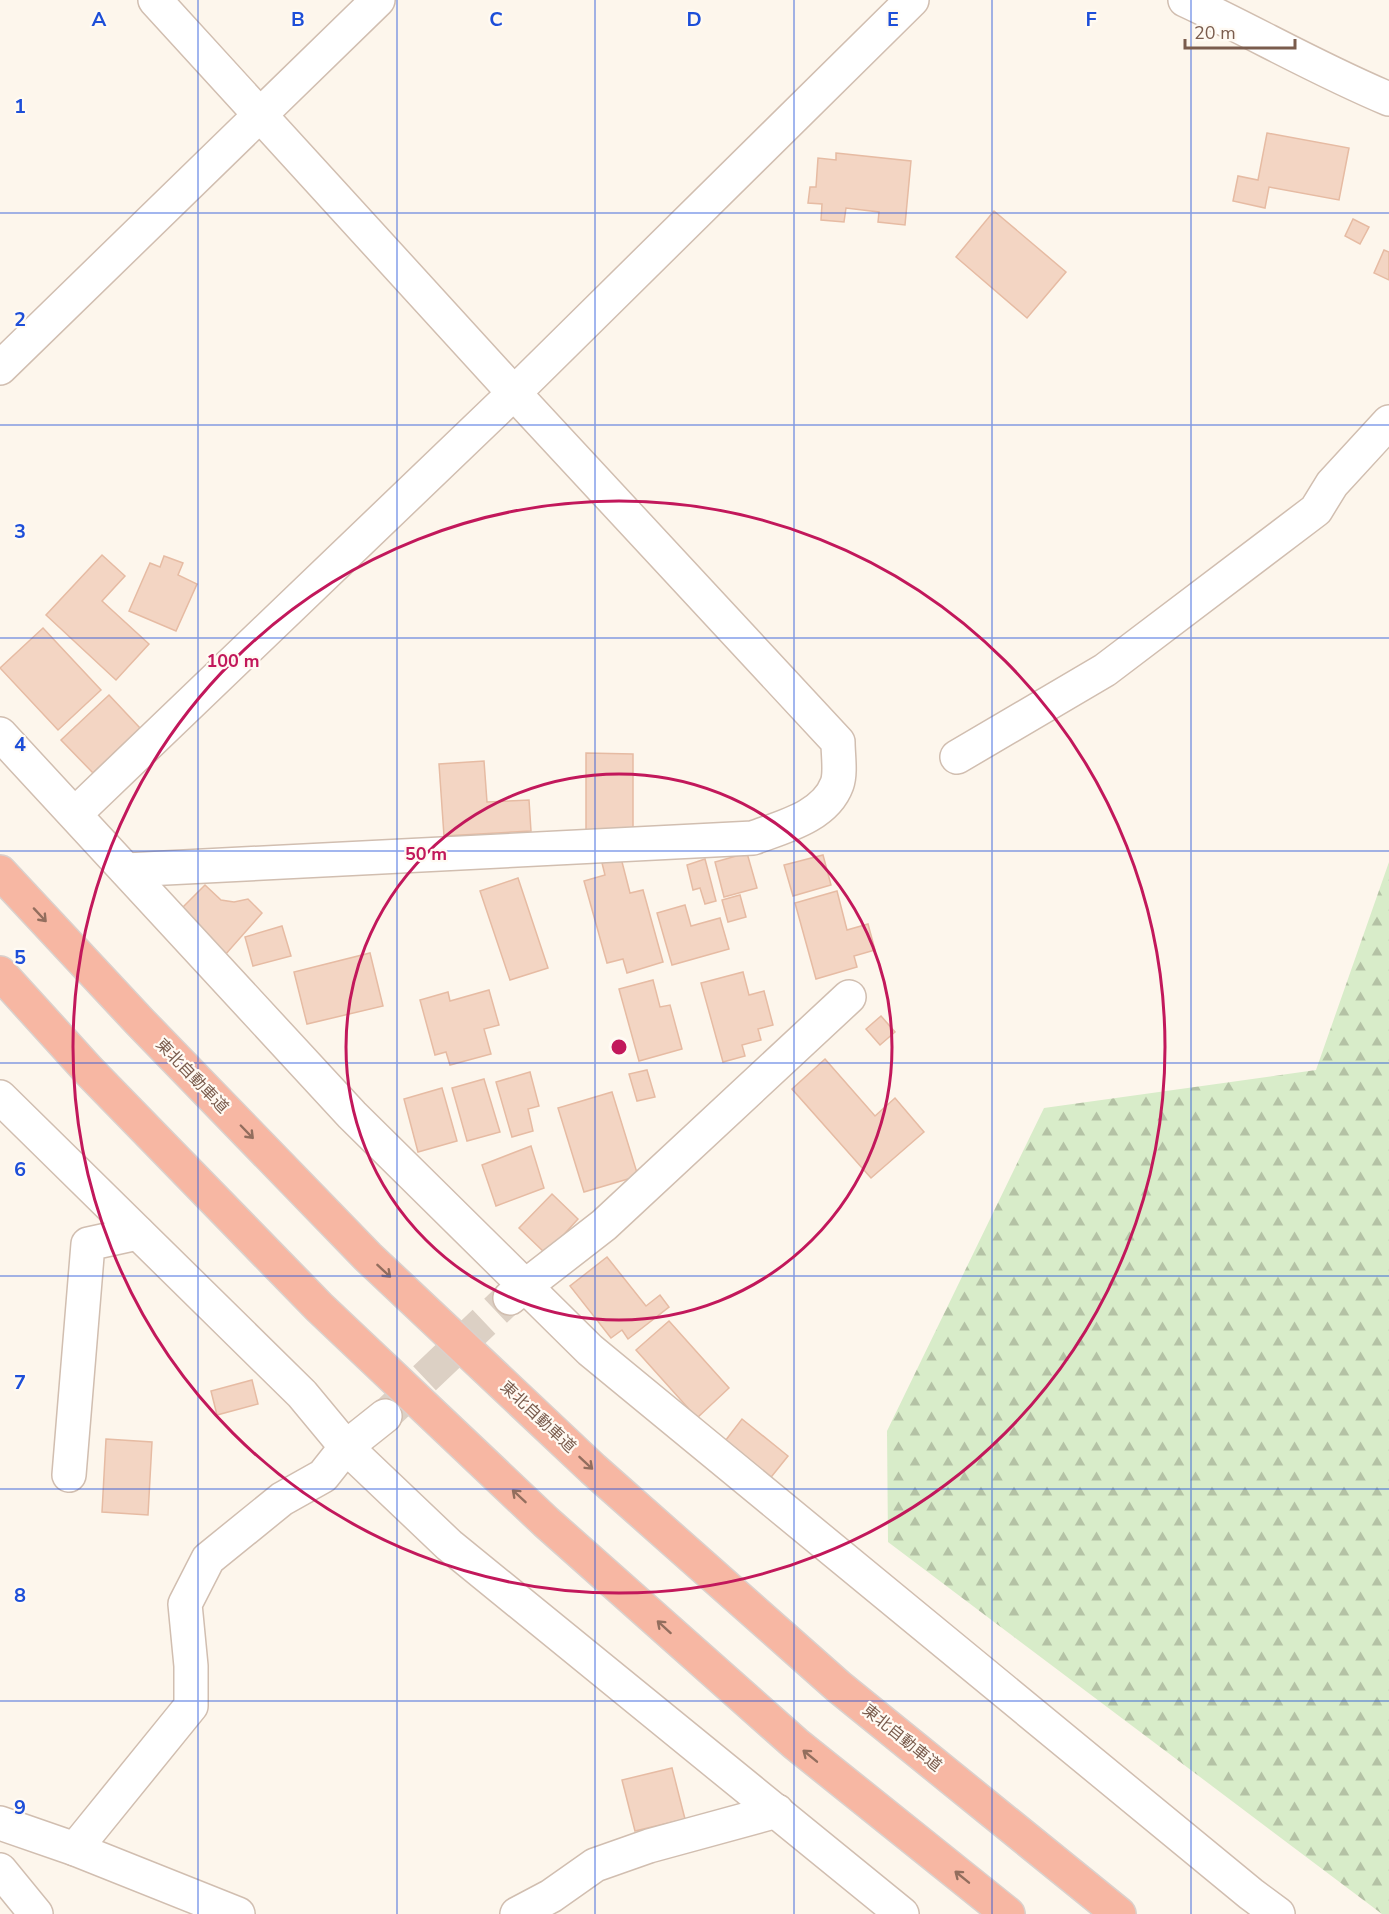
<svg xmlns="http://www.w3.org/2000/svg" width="1389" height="1914" font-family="'Nunito Sans','Noto Sans JP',sans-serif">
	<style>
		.forest { fill: url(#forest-firs) }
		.building { fill: #f3d5c3; stroke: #e6bba3; stroke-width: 1.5 }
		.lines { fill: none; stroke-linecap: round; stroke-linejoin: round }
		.street-tunnel { stroke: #dcd0c4; stroke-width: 33; stroke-dasharray: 33 16; stroke-linecap: butt }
		.street-casing { stroke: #d1beb0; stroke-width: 36 }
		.highway-casing { stroke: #dad1cd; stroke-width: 36 }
		.street { stroke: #fff; stroke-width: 33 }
		.highway { stroke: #f7b7a3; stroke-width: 33 }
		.oneway { stroke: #936e5e }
		.grid { fill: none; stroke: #1d4ed8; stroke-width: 1.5; stroke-opacity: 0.55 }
		.ring { fill: none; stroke: #c2185b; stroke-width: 3 }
		.labels { text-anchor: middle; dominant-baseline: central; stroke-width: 4.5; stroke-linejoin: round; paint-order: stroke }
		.street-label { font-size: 16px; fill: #7a5c4d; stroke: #fffaf3 }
		.grid-label { font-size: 20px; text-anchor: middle; font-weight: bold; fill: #1d4ed8; stroke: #fffaf3; stroke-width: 4.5; stroke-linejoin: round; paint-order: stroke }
		.centre { fill: #c2185b; stroke: #fffaf3; stroke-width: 3 }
		.ring-label { font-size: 18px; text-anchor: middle; font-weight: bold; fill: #c2185b; stroke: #fffaf3; stroke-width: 4.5; stroke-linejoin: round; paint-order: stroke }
	</style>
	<defs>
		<pattern id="forest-firs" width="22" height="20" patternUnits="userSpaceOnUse" patternTransform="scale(1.5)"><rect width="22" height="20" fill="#d8ecc9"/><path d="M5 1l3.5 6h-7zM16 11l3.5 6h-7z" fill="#b4c2a5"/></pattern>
	</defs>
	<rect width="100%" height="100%" fill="#fdf6ec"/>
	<path class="forest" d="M1389,862V1914H1382L888,1542L887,1431L1044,1108L1316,1070Z"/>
	<g class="building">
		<path d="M1267,133L1349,148L1339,200L1269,187L1265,208L1233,201L1238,176L1258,180Z"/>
		<path d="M836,153L911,161L905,225L878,222L879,212L846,208L844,222L821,220L822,204L808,203L810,187H816L818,158L836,160Z"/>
		<path d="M994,211L1066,272L1027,318L956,257Z"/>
		<path d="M1353,219L1369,227L1360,244L1345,236Z"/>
		<path d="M1384,250L1389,252V280L1374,273Z"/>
		<path d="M102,555L125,576L102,601L149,644L116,680L46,615Z"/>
		<path d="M164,556L183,563L178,575L197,584L176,631L129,611L150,563L160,567Z"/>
		<path d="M43,628L101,690L58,730L0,668Z"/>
		<path d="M109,695L140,728L93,773L61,740Z"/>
		<path d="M586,753L633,754V830H586Z"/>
		<path d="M484,761L487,802L529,800L531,831L444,836L439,764Z"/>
		<path d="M747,853L757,888L724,897L715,862Z"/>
		<path d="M823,855L831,885L793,896L784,865Z"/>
		<path d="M621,858L630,893L643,890L663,962L627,973L623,959L607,963L584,881L605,875L602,863Z"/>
		<path d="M705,859L716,901L705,904L700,888L693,890L687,865Z"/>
		<path d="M518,878L548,968L510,980L480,891Z"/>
		<path d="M205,885L221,900L234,902L248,899L262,913L225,955L180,910Z"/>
		<path d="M837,891L847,930L868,924L875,950L854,956L857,967L816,979L795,903Z"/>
		<path d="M740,895L746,917L728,922L722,900Z"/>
		<path d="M685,905L691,926L720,918L729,949L672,965L657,913Z"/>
		<path d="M282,926L291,956L253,966L245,937Z"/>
		<path d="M370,953L383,1006L307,1024L294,972Z"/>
		<path d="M743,972L749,995L764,991L773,1025L758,1029L761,1040L742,1045L745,1056L723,1062L701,983Z"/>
		<path d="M653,980L660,1007L670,1005L682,1049L639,1061L619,989Z"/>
		<path d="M489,990L499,1025L484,1029L491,1054L450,1065L446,1052L435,1055L420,1000L448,992L450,1001Z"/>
		<path d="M881,1016L895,1032L880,1045L866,1029Z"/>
		<path d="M825,1059L875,1116L895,1098L924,1132L871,1178L792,1089Z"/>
		<path d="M647,1070L655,1097L637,1101L629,1074Z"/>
		<path d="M530,1072L539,1106L528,1109L533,1131L512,1137L496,1082Z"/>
		<path d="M484,1079L500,1132L467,1141L452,1088Z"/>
		<path d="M442,1088L457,1141L418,1152L404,1099Z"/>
		<path d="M612,1092L638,1176L584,1192L558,1108Z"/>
		<path d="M531,1146L544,1188L496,1206L482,1165Z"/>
		<path d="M552,1194L578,1219L546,1254L519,1228Z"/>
		<path d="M607,1257L646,1306L660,1295L669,1307L628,1339L622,1330L611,1338L570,1286Z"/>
		<path d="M669,1321L729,1388L697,1418L636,1350Z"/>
		<path d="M252,1380L258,1404L217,1415L211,1391Z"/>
		<path d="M742,1419L788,1456L764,1486L719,1449Z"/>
		<path d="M106,1439L152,1442L148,1515L102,1512Z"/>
		<path d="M672,1768L685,1819L635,1831L622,1780Z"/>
	</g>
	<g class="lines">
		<path class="street-tunnel" d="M389,1412L509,1298"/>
		<defs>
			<g id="street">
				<path d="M1185,0C1254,32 1319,70 1389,99"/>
				<path d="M0,368L378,0"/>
				<path d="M0,734L352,1115L590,1350L1251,1894L1278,1914"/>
				<path d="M957,757L1105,670L1316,510L1332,484L1389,422"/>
				<path d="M75,814L514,393L912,0"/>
				<path d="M126,870L753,838C782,827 825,817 837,784C841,773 838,755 838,742L514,393L155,0"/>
				<path d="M0,1097L302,1394L346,1447L449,1545L902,1914"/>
				<path d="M510,1298L604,1225L849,997"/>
				<path d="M69,1475L88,1244L138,1233"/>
				<path d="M0,1823L75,1849L238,1914"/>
				<path d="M75,1849L191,1706V1666L185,1604L208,1559L282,1499L323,1476L346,1447L385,1416"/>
				<path d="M0,1870L36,1914"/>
				<path d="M517,1914L551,1896L595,1865L649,1846L777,1811"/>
			</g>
			<g id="highway">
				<path d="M0,872L140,1022L368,1257L593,1469L839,1687L1119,1914"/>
				<path d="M0,973L89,1071L319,1307L546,1522L796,1744L1008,1914"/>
			</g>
		</defs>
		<use href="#street" class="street-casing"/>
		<use href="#highway" class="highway-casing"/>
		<use href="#street" class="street"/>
		<use href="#highway" class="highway"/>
	</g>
	<defs><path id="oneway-shaft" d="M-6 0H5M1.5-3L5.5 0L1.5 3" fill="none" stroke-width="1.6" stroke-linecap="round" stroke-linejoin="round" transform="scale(1.5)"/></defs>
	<g class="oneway">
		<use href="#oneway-shaft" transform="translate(40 915) rotate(47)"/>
		<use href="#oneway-shaft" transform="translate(247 1132) rotate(46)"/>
		<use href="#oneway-shaft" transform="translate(384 1271) rotate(43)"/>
		<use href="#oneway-shaft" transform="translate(586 1463) rotate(43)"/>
		<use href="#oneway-shaft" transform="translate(519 1496) rotate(-137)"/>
		<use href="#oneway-shaft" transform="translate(664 1627) rotate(-138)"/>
		<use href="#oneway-shaft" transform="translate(810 1756) rotate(-141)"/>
		<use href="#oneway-shaft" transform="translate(962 1877) rotate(-141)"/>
	</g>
	<path class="grid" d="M198,0V1914M397,0V1914M595,0V1914M794,0V1914M992,0V1914M1191,0V1914M0,213H1389M0,425H1389M0,638H1389M0,851H1389M0,1063H1389M0,1276H1389M0,1489H1389M0,1701H1389"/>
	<g class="ring">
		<circle cx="619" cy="1047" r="273"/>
		<circle cx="619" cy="1047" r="546"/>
	</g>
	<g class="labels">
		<g class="street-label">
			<text transform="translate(192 1076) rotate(46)">東北自動車道</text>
			<text transform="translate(538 1417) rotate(43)">東北自動車道</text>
			<text transform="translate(902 1738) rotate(39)">東北自動車道</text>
		</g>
	</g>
	<g class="grid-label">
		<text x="99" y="26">A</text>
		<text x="298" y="26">B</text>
		<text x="496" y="26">C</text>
		<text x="694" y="26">D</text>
		<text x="893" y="26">E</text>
		<text x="1091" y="26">F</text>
		<text x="20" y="113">1</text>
		<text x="20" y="326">2</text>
		<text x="20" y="538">3</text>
		<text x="20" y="751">4</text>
		<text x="20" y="964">5</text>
		<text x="20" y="1176">6</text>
		<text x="20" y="1389">7</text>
		<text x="20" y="1602">8</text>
		<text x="20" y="1814">9</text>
	</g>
	<circle cx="619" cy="1047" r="9" class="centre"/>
	<g class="ring-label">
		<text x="233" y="667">100 m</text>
		<text x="426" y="860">50 m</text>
	</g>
	<path d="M1185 39v9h110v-9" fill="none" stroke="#7a5c4d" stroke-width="3"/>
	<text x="1194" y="39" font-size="18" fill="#7a5c4d" stroke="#fffaf3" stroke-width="4.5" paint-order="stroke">20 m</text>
</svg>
